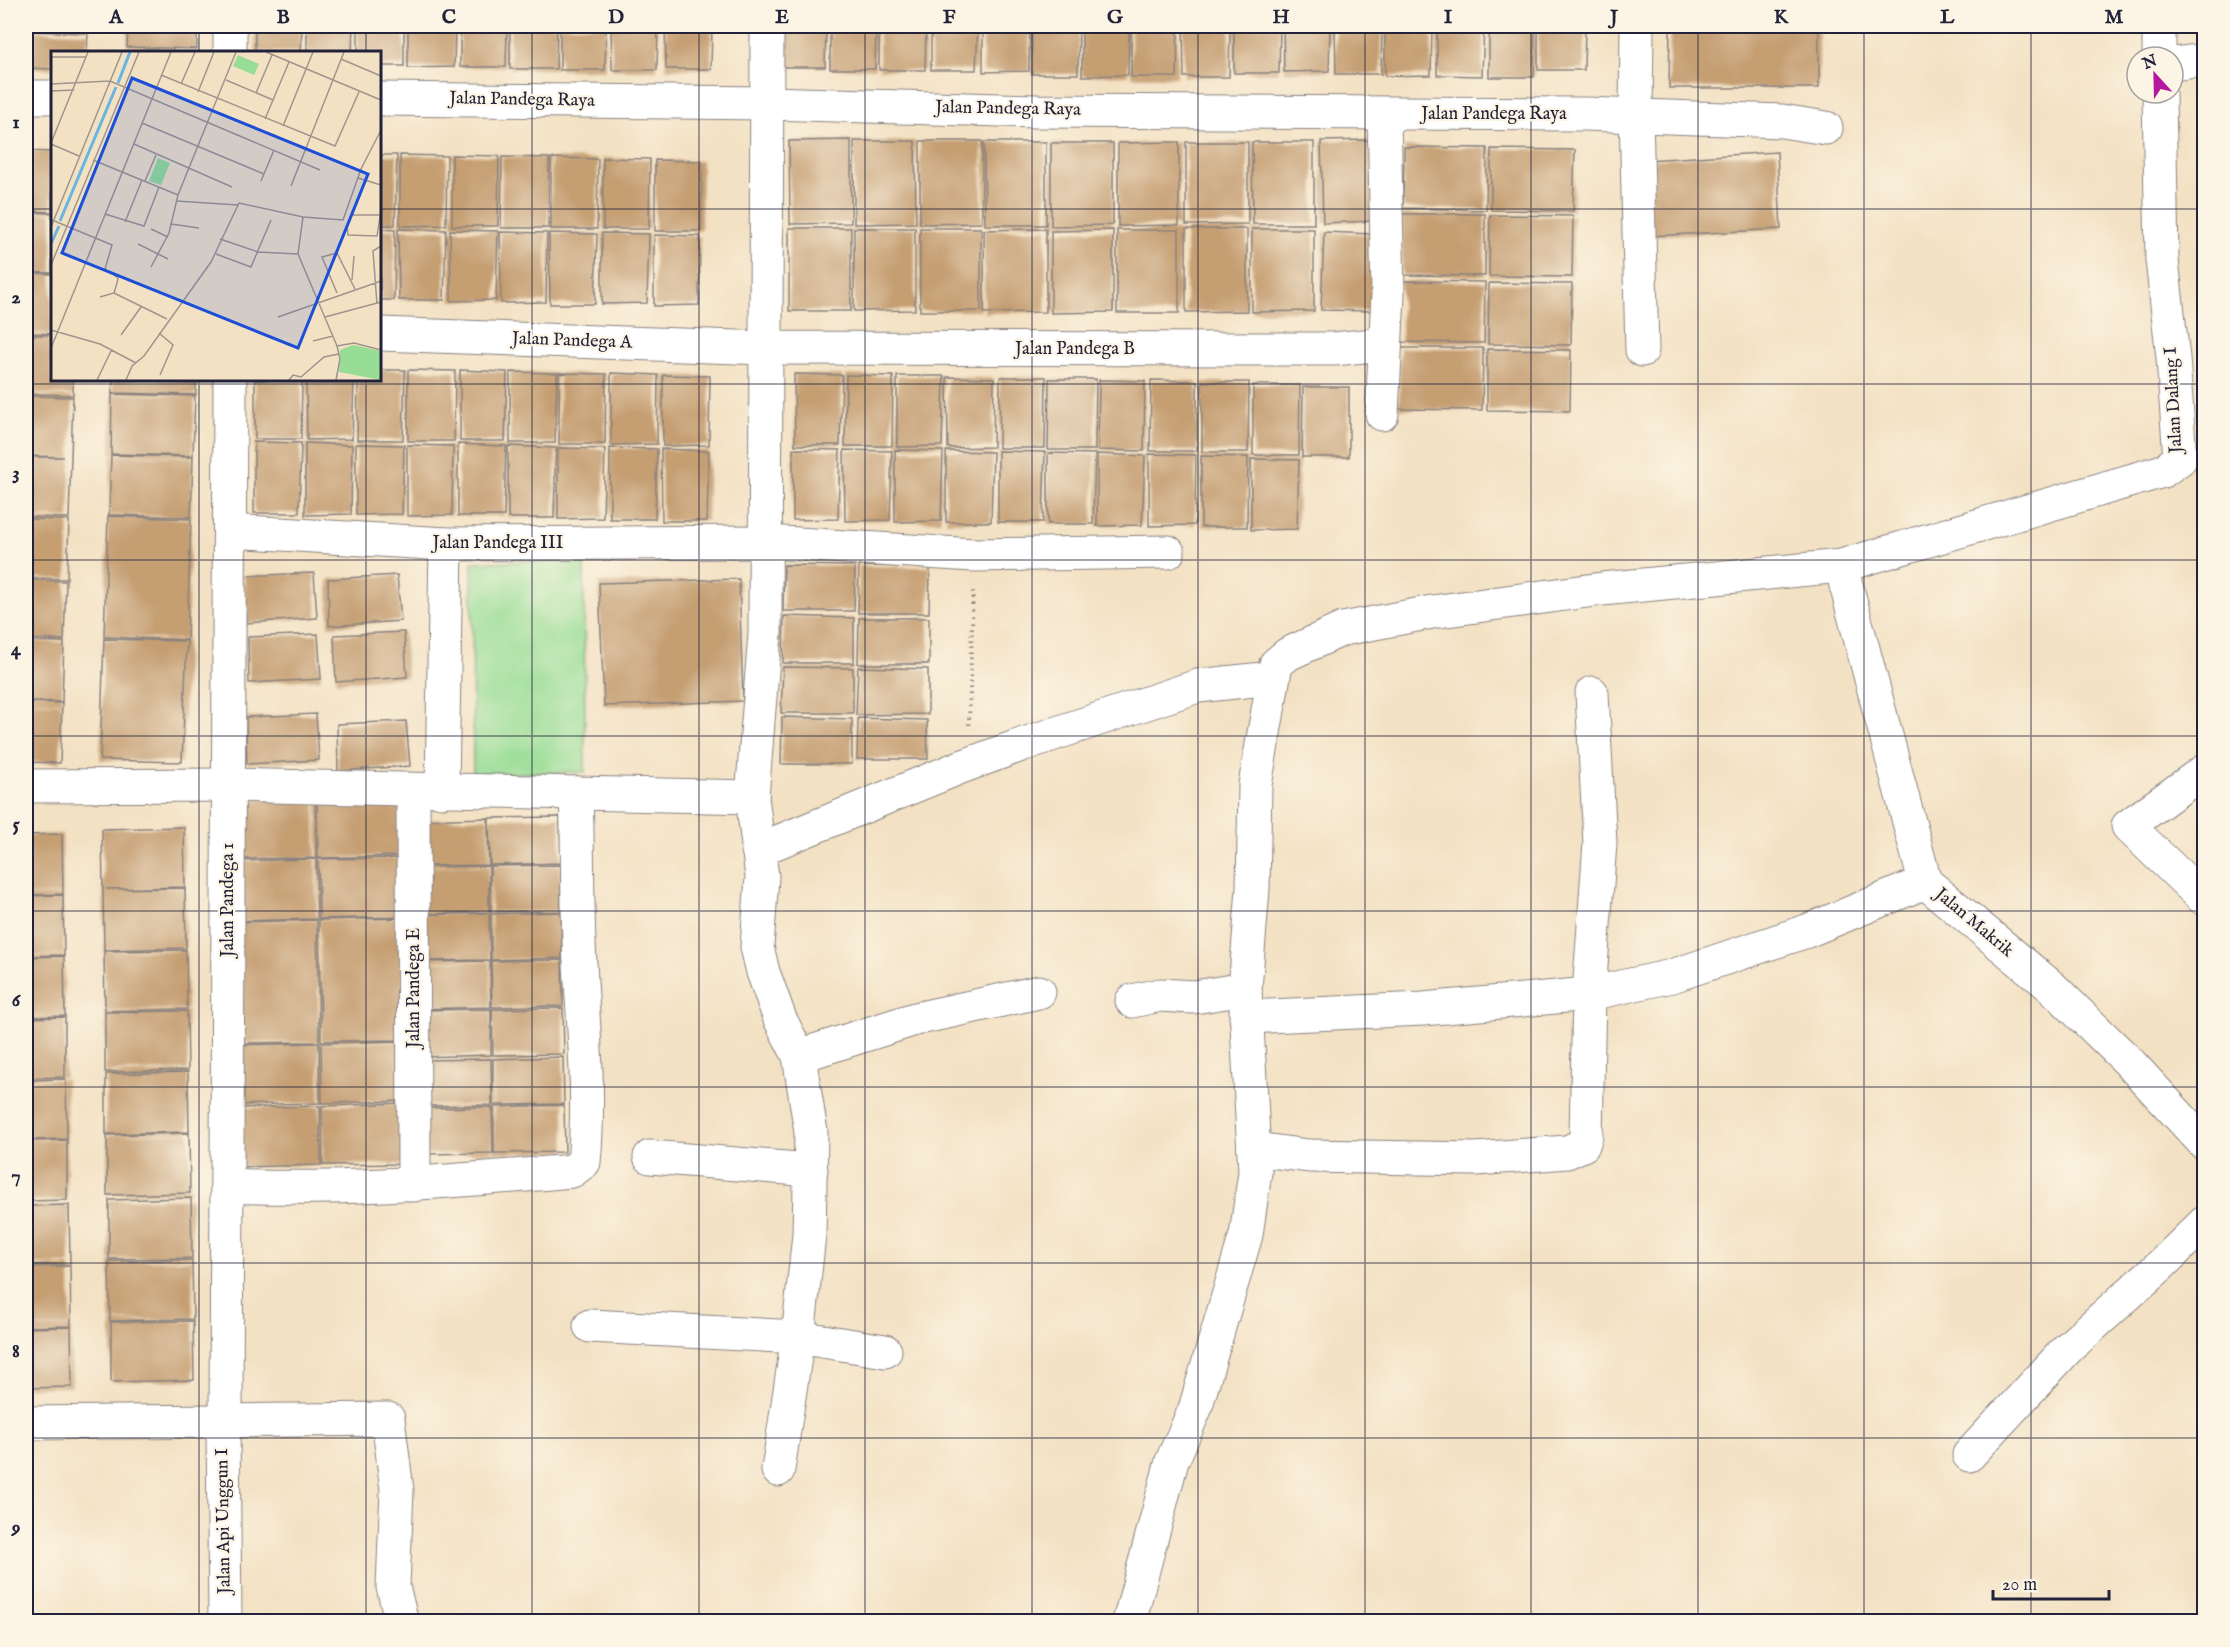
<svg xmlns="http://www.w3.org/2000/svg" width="2230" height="1647" font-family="'IM FELL English',serif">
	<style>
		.green { fill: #98dd95; stroke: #5d8068; stroke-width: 1.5 }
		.building { fill: #c59e72 }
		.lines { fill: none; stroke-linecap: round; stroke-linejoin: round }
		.minor-casing { stroke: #8a827f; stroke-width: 35 }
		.path { stroke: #8a827f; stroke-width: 4; stroke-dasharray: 1.5 4.5; stroke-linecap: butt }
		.minor { stroke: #fff; stroke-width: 33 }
		.grid { fill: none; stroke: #22223b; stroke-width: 1.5; stroke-opacity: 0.55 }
		.labels { text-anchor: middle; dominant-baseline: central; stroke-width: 4.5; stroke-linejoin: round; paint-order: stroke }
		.street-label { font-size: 18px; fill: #22223b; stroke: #fcf5e5 }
		.inset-river { fill: none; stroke: #69b5e2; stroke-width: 3 }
		.inset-road { fill: none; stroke: #9f958d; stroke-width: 1.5 }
		.view { fill: #1d4ed8; fill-opacity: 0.15; stroke: #1d4ed8; stroke-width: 3 }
		.inset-edge { fill: none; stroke: #22223b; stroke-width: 3 }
		.neatline { fill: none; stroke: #22223b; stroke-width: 2 }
		.grid-label { font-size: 20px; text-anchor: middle; font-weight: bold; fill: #22223b }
	</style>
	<rect width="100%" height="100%" fill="#fcf5e5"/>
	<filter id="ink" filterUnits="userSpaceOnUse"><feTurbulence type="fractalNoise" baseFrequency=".0167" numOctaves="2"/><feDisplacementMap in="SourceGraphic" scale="12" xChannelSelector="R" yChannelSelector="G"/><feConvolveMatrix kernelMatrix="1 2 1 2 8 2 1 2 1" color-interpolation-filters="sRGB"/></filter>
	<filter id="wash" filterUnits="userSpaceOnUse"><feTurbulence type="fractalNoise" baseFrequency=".008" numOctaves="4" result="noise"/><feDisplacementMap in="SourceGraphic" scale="24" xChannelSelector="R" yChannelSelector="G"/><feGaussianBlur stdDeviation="1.35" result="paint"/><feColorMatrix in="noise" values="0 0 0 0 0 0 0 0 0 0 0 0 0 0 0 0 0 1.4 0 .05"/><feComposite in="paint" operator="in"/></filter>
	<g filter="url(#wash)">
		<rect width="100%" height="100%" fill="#f3e1c3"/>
		<path class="green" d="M584,561L585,772L473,774L472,562Z"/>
		<g id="blocks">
			<g class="building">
				<path d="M53,26H89V29L52,27Z"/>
				<path d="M128,26H197V49L127,47Z"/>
				<path d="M255,26H302L301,52H255Z"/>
				<path d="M307,26H353L352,52H307Z"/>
				<path d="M358,26H404V66H380V52H358Z"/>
				<path d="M408,26H455L454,67L408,68Z"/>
				<path d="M460,26H507L506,67H460Z"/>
				<path d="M510,26H557L556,69H510Z"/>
				<path d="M560,26H606L605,70H560Z"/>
				<path d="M611,26H658L657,70H612Z"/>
				<path d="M665,26H712L711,69H666Z"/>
				<path d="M780,26H826L825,67H780Z"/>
				<path d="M830,26H876L875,69H830Z"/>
				<path d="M879,26H926L925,70H879Z"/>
				<path d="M931,26H978L976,70H931Z"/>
				<path d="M983,26H1030L1029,71L983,72Z"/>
				<path d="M1032,26H1079L1078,74H1032Z"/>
				<path d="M1082,26H1129L1128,75L1082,76Z"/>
				<path d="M1131,26H1178L1177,77H1131Z"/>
				<path d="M1183,26H1230L1229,77H1184Z"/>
				<path d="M1234,26H1280L1279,73H1234Z"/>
				<path d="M1283,26H1330L1329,71L1284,72Z"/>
				<path d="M1335,26H1382L1381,74H1336Z"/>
				<path d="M1385,26H1432L1431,75L1385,76Z"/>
				<path d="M1437,26H1484L1482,76L1437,75Z"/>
				<path d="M1489,26H1535L1534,77H1489Z"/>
				<path d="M1538,26H1585L1584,70H1538Z"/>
				<path d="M1670,26H1819V88H1669Z"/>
				<path d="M26,31L88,33L87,52H52V69L26,68Z"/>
				<path d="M851,140V223L790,224L789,141Z"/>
				<path d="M1370,140L1373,221L1323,223L1321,141Z"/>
				<path d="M854,141H915L916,223L854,224Z"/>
				<path d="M920,141H982V223L920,224Z"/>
				<path d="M984,142H1046V225H985Z"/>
				<path d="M1179,142V225L1118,226V143Z"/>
				<path d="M1186,142H1248V224L1186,225Z"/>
				<path d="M1252,142H1314V224H1253Z"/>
				<path d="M1051,143H1113V225L1051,226Z"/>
				<path d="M1404,147L1487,148L1486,210L1403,208Z"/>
				<path d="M1491,149L1575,150L1573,211L1491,210Z"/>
				<path d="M26,151L52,152V212L26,211Z"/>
				<path d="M1777,152L1781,229L1651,236L1647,160Z"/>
				<path d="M380,155H397L395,225H380Z"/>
				<path d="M400,155L447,156L446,225L400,226Z"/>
				<path d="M452,155L499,156L498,226H452Z"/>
				<path d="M502,157L549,158L548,228H501Z"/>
				<path d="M551,158L598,159L597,229H551Z"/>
				<path d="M603,158L650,159L649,229H603Z"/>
				<path d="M655,160L702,161L701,231H655Z"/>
				<path d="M26,212L52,213V273L26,272Z"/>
				<path d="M1402,214H1485V276L1402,275Z"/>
				<path d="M1490,215L1573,216L1572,277L1489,276Z"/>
				<rect x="789" y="228" width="62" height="83"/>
				<path d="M854,228H915V310L854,311Z"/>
				<rect x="920" y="228" width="61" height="83"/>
				<path d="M380,229L395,230L394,300H380Z"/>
				<path d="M398,229L446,230L444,300H399Z"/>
				<path d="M1046,229V312L984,313V230Z"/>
				<path d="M1186,229H1247V311L1186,312Z"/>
				<path d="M1252,229H1314V311L1252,312Z"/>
				<path d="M450,230L498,231L496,300L451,301Z"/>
				<path d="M1113,230V312L1051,313V231Z"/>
				<rect x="1117" y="230" width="62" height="83"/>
				<path d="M500,232L547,233L546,302L501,303Z"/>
				<path d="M1324,232L1373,234L1371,311L1321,310Z"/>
				<path d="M549,233L597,234L595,304H550Z"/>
				<path d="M602,233L649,234L647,303L602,304Z"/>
				<path d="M654,235L700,236L699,305L654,306Z"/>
				<path d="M26,273L52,274V334L26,333Z"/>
				<path d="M1401,281L1485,282L1484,343L1401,342Z"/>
				<path d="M1489,283L1572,284L1571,345L1488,344Z"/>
				<path d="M26,335H52V380H73V395L26,394Z"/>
				<path d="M1400,348H1483L1482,410L1399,409Z"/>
				<path d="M1487,349L1571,350L1570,411L1487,410Z"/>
				<path d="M380,370H405L403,440H357L358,380H380Z"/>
				<path d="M408,370L455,371L454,441H408Z"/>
				<path d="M460,370L507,372L505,441H460Z"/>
				<path d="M510,372L557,373L555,443H510Z"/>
				<path d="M559,373L606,374L605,444H559Z"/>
				<path d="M611,373L658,375L657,444L611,445Z"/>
				<path d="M794,374L842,375L840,445H795Z"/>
				<path d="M663,375L710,376L709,445L663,446Z"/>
				<path d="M846,375L893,376L892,446H845Z"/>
				<path d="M897,376H944L942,446L897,447Z"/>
				<path d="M947,377L994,378L993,447L948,448Z"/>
				<path d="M1000,377H1046L1045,448H999Z"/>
				<path d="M1049,379H1096L1095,450H1048Z"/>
				<path d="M113,380H196V395L112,393Z"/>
				<path d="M255,380H302L301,439H255Z"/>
				<path d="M306,380H354L352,439L307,440Z"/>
				<path d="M1099,380L1145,381L1144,451L1098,450Z"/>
				<path d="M1151,380L1197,381V451H1150Z"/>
				<path d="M1202,382H1249L1248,452H1202Z"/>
				<path d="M1253,385H1300L1299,455H1253Z"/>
				<path d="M1303,387H1349V457H1302Z"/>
				<path d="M112,394L195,396L193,456L111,454Z"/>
				<path d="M26,396L73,397L69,518L26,517V457H63L26,456Z"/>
				<path d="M254,442L301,443L299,513H254Z"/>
				<path d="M305,443L352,445L351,514L305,515Z"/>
				<path d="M356,444L404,445L402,514L356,515Z"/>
				<path d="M458,444L506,446L504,516H458Z"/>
				<path d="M407,445L453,446L452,515L407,516Z"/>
				<path d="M508,446L556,448L554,518H508Z"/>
				<path d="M558,448L605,449L603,518L558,519Z"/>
				<path d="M610,448L657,449L655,519H610Z"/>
				<path d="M661,449L709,451L707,521H662Z"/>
				<path d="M793,449L840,450L838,519L793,520Z"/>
				<path d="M844,450L892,451L890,520L845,521Z"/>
				<path d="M895,450L943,451L941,521L895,522Z"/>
				<path d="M946,451L993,452L991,522H946Z"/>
				<path d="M998,451L1045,452L1043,522H998Z"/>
				<path d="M1048,453L1095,454L1093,524H1048Z"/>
				<path d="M1097,454L1145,456L1142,525L1097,526Z"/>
				<path d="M1149,454L1196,455L1195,525L1149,526Z"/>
				<path d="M111,455L193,457L191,517L109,515Z"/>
				<path d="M1201,456L1248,457L1247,527H1201Z"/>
				<path d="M1251,459L1299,460L1297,529L1251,530Z"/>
				<path d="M108,516L191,519L187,640L104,637Z"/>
				<path d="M26,519L69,520L67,579L26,578Z"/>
				<path d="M784,565L855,566L854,611H783Z"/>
				<path d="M859,566L930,567L929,613H858Z"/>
				<path d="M314,573L317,618L246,623L244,576Z"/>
				<path d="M397,575L401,621L329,626L328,579Z"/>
				<path d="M739,579L743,701L604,706L599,583Z"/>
				<path d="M26,580L66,581L64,640L26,639Z"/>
				<path d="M784,616L854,618V663H783Z"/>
				<path d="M859,618H929V664H858Z"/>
				<path d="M404,632L407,677L336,682L334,635Z"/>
				<path d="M318,634L321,679L249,683L248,637Z"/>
				<path d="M104,639L187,641L182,762L100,760Z"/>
				<path d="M26,641L64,642L62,702L26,701Z"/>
				<path d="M783,667L853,668V713H781Z"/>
				<path d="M858,667L928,669V714L856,715Z"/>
				<path d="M26,702L62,703L60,763L26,762Z"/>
				<path d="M316,714L319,760L247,764L246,717Z"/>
				<path d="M782,717L852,719V764H781Z"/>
				<path d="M858,718L927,720L928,759H857Z"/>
				<path d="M406,721L410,766L338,771L337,724Z"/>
				<path d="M400,796L401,856L318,858L317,798Z"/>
				<path d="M315,798L316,858L233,859L232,800Z"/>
				<path d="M560,817L561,863L490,865L489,818Z"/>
				<path d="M488,818L489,865L418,866L417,820Z"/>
				<path d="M184,827L185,887L106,889L185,888L186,948L104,950L102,829Z"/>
				<path d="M62,834L63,894L26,895V835Z"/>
				<path d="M400,858L402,917L319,919L318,859Z"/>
				<path d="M316,859L317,919L234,921L233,861Z"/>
				<path d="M561,865V911L491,912L490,866Z"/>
				<path d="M489,866V912L419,914L418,867Z"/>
				<path d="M63,895L64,955L26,956V896Z"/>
				<path d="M561,912L562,958L491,960V914Z"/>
				<path d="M489,913L490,960L419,961V915Z"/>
				<path d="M402,918L404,1040L321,1041L319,920Z"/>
				<path d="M317,920L319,1042L237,1043L235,922Z"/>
				<path d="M186,950L187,1009L105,1011L104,951Z"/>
				<path d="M64,956L65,1016L26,1017V957Z"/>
				<path d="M562,960L563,1006L492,1007L491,961Z"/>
				<path d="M490,961L491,1007L420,1009L419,962Z"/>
				<path d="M563,1008L564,1054L493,1055L492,1009Z"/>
				<path d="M491,1009V1055L421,1057L420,1010Z"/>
				<path d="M187,1011L188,1070L105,1072V1012Z"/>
				<path d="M65,1017V1077L26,1078V1018Z"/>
				<path d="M403,1041L405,1101L322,1103L321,1043Z"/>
				<path d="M319,1043L320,1103L237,1105L236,1045Z"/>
				<path d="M563,1057L564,1104L493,1105V1059Z"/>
				<path d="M491,1059L492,1105L422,1106L421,1060Z"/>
				<path d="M188,1072L189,1132L106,1134V1074Z"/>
				<path d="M66,1079L67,1139L26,1140V1080Z"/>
				<path d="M405,1103V1164L323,1165L322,1106Z"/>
				<path d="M564,1105L565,1152L494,1153V1107Z"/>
				<path d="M320,1106L321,1165L238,1167L237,1108Z"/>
				<path d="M492,1107L493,1153L422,1154L421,1108Z"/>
				<path d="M189,1133L190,1193L107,1195V1135Z"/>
				<path d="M67,1140V1200L26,1201V1141Z"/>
				<path d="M191,1198L192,1258L109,1259V1200Z"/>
				<path d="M69,1205L70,1264L26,1265V1206Z"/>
				<path d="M192,1260L193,1319L110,1321L109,1261Z"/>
				<path d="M70,1266L71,1326L26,1327V1267Z"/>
				<path d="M193,1321L194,1380L111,1382V1322Z"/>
				<path d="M71,1327L72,1387L26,1388V1328Z"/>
			</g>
		</g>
	</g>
	<g filter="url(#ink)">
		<use href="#blocks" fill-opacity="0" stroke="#8a827f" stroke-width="1.5"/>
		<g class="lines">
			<defs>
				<g id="minor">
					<path d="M230,26V52"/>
					<path d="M767,26L765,634L752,797L762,877L757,947L763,972L780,1019L799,1056L811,1132L809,1235L798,1337L778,1470"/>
					<path d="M1637,26L1636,115L1642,350"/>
					<path d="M2159,57V26"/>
					<path d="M2173,64L2204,60"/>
					<path d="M26,97H52"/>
					<path d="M380,99L769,103L1037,111L1584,114L1782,121L1826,128"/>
					<path d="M380,334L765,348L1334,349L1384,344"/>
					<path d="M1382,414L1388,294L1384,115"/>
					<path d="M230,531L446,544L766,542L974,555L1168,552"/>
					<path d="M1841,566L1925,882L2053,988L2129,1062L2204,1143"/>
					<path d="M2204,771L2128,826L2204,899"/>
					<path d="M26,786L228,785L752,797"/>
					<path d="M413,790L414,1185"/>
					<path d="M442,791L446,544"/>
					<path d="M758,850L961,767L1021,745L1198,686L1272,678"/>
					<path d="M1132,1001L1160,995L1194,997L1245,989"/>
					<path d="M1246,1017L1423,1009L1589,994L1672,976L1807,931L1925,882"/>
					<path d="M799,1056L915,1019L1039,992"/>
					<path d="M1254,1149L1309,1156L1476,1159L1567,1152L1583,1145L1586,1136L1589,994L1600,843L1592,693"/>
					<path d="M650,1157L811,1170"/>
					<path d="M227,1186C344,1191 455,1181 572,1171L584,1162C591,1089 582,1016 579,943C577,893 578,843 576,793"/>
					<path d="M590,1326L798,1337L885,1351"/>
					<path d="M26,1423L388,1419L397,1490L393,1587L402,1622"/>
					<path d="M1969,1455L2068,1348L2161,1265L2204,1223"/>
					<path d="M225,1622L223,1427L226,1421L230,380"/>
					<path d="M1129,1622L1172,1461L1195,1409L1246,1235L1255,1172L1245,989L1253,889L1255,785L1276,664L1288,654L1343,629L1432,612L1602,589L1841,566L2163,471L2180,459L2173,358L2162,260L2159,93"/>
				</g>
			</defs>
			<use href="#minor" class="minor-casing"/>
			<path class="path" d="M969,725L973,591"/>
			<use href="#minor" class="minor"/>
		</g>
	</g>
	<path class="grid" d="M199,26V52M366,26V52M532,26V1622M699,26V1622M865,26V1622M1032,26V1622M1198,26V1622M1365,26V1622M1531,26V1622M1698,26V1622M1864,26V1622M2031,26V1622M26,209H52M380,209H2204M199,380V1622M366,380V1622M26,384H2204M26,560H2204M26,736H2204M26,911H2204M26,1087H2204M26,1263H2204M26,1438H2204"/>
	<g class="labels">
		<g class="street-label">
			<text transform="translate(522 100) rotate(1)">Jalan Pandega Raya</text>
			<text transform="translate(1008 109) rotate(1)">Jalan Pandega Raya</text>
			<text x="1494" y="114">Jalan Pandega Raya</text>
			<text transform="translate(572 341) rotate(2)">Jalan Pandega A</text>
			<text x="1075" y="349">Jalan Pandega B</text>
			<text transform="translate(2174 400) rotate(-93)">Jalan Dalang I</text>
			<text x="498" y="543">Jalan Pandega III</text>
			<text transform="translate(228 900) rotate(-90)">Jalan Pandega 1</text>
			<text transform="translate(1974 923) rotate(40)">Jalan Makrik</text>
			<text transform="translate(414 988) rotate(-90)">Jalan Pandega E</text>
			<text transform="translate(224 1521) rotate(-91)">Jalan Api Unggun I</text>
		</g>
	</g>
	<g transform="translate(51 51)">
		<rect width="330" height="330" fill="#f3e1c3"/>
		<path d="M187,4L208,13L203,24L182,15ZM107,107L119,112L110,134L98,130ZM302,294L330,300V329L288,321L289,299Z" fill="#98dd95"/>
		<path class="inset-river" d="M67,32L79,1M9,170L65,36M0,193L8,175"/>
		<path class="inset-road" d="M215,1L330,49M0,6H35M290,8L330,25M110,24L284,95L308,41M175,29L222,49M0,33L59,30L269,119M130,33L144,1M0,40L23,39M147,41L163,1M205,42L221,4M214,68L238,11M91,72L213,123M232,75L262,1M0,92L37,1M0,93L28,105M83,93L181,136M42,109L127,144M307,127L330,134M94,130L105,104M210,130L223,99M240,135L293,1M125,150L187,154M54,163L93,175L108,136M301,164H330M252,166L247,203L286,295L289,308L285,329M1,169L61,194L54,218L67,227L66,232L63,242L49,246M74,171L91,129M120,173L148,177M296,175L297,184L326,185L330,160M0,176L71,1M100,178L117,186M169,188L207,201L247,203M87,193L117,208M165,203L200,216L220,169M0,214L88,1M100,216L118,182L127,144L185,1M301,229L303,205M63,242L116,268M286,242L271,206L286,202L304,238M326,253L322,200L330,195M227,266L330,230M274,266L330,251M0,279L49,293L85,312M108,282L122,294L109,324M70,284L90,256M262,290L282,285M286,295L303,292L330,299M0,297L120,1M46,329L61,298M75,329L81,315L93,305L160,211L188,152L252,166L292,169L310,118L330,79M238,329L242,324L250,326L273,306L288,303"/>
		<path class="view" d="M81,27L317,123L247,297L11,202Z"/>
		<rect width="330" height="330" class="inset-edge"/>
	</g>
	<rect width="2230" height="1647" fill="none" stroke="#fcf5e5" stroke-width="66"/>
	<g transform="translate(2155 75) rotate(338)"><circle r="28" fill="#fcf5e5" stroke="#a5a1a1" stroke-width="1.5"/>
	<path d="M0-4.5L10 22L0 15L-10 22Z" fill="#b5179e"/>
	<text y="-9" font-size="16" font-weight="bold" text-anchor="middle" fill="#22223b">N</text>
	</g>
	<path d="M1993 1590v9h116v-9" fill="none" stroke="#22223b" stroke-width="3"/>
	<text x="2002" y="1590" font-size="18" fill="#22223b" stroke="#fcf5e5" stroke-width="4.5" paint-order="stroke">20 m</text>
	<rect x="33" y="33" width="2164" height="1581" class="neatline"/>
	<g class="grid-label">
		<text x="116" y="23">A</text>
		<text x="283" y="23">B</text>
		<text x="449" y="23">C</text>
		<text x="616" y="23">D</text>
		<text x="782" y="23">E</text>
		<text x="949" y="23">F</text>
		<text x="1115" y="23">G</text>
		<text x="1281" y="23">H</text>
		<text x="1448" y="23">I</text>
		<text x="1614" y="23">J</text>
		<text x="1781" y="23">K</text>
		<text x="1947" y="23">L</text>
		<text x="2114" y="23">M</text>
		<text x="16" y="128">1</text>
		<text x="16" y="303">2</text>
		<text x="16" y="479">3</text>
		<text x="16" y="655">4</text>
		<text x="16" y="830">5</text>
		<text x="16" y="1006">6</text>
		<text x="16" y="1182">7</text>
		<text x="16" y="1357">8</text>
		<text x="16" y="1533">9</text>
	</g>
</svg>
